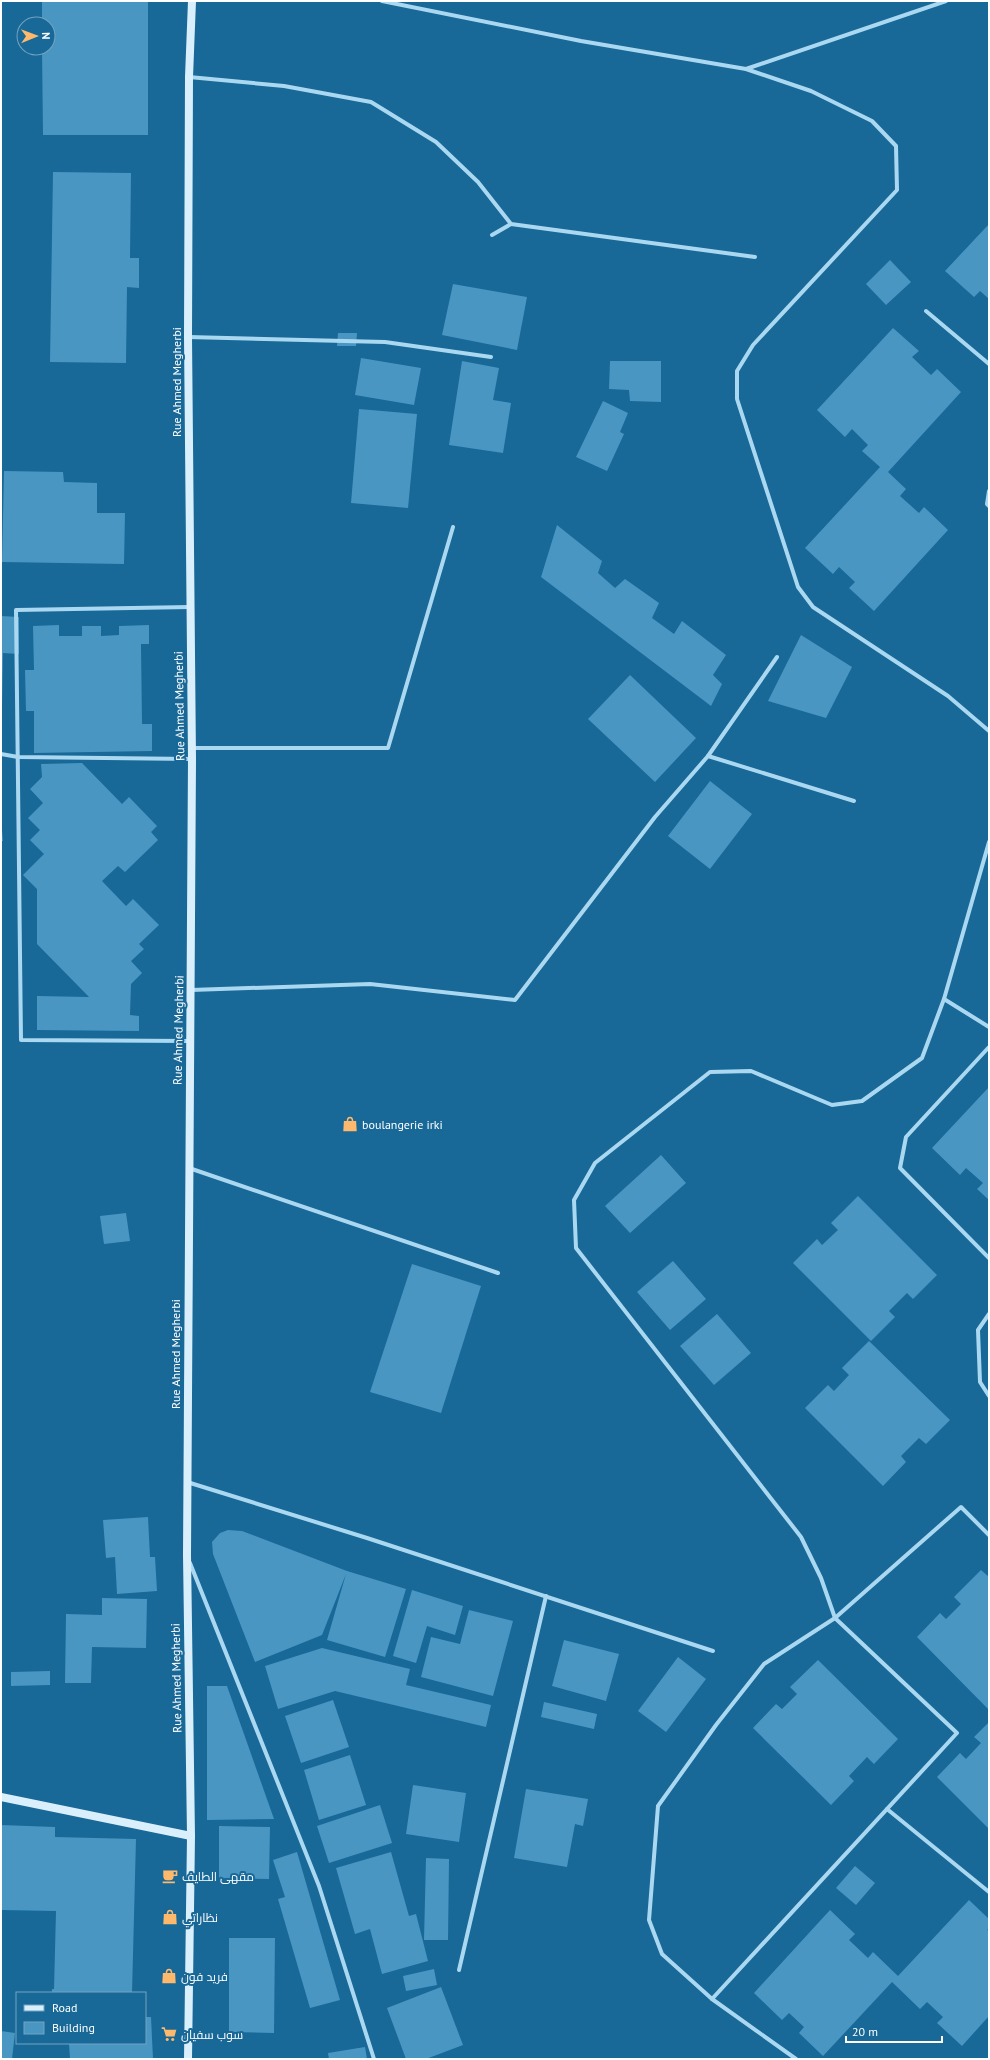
<svg xmlns="http://www.w3.org/2000/svg" width="990" height="2060" font-family="'PT Sans',Cairo,sans-serif">
	<style>
		.building { fill: #4996c3 }
		.lines { fill: none; stroke-linecap: round; stroke-linejoin: round }
		.street { stroke: #abd8f1; stroke-width: 4 }
		.secondary { stroke: #daeffc; stroke-width: 8 }
		.labels { text-anchor: middle; dominant-baseline: central; stroke-width: 4; stroke-linejoin: round; paint-order: stroke }
		.street-label { font-size: 12px; fill: #fff; stroke: #186898 }
		.poi-label { font-size: 12px; fill: #fff; stroke: #186898; text-anchor: start }
	</style>
	<rect width="100%" height="100%" fill="#186898"/>
	<g class="building">
		<path d="M42,1H148V135H43L42,48H48V24H42Z"/>
		<path d="M53,172L131,173L130,258H139V288L127,287L126,363L50,362Z"/>
		<path d="M989,224V299L980,291L974,297L945,271Z"/>
		<path d="M890,260L911,282L886,305L866,284Z"/>
		<path d="M453,284L527,297L517,350L442,335Z"/>
		<path d="M893,328L919,351L912,357L931,375L937,369L961,392L888,472L906,489L900,496L919,513L924,507L948,530L874,611L849,588L855,582L839,567L833,574L805,548L880,467L862,451L868,445L852,429L845,437L817,410Z"/>
		<path d="M338,333H357L356,346H337Z"/>
		<path d="M361,358L421,368L414,405L355,395Z"/>
		<path d="M462,361L499,368L493,400L511,403L503,453L449,445Z"/>
		<path d="M610,361H661V402L630,401L629,390L609,389Z"/>
		<path d="M603,401L628,413L620,432L624,434L607,471L576,457Z"/>
		<path d="M359,409L417,414L408,508L351,503Z"/>
		<path d="M4,471L63,472L64,482L97,483V513H125L124,564L2,562Z"/>
		<path d="M557,525L602,561L598,573L615,588L625,579L659,603L652,618L674,634L682,621L726,655L713,675L722,684L711,706L541,577Z"/>
		<path d="M1,616L19,617V654L3,653L2,707Z"/>
		<path d="M59,625V636H82V626H101V636L119,635V626L149,625V644H141L142,724H152V751L34,753V711H26L25,670H34L33,626Z"/>
		<path d="M801,635L852,667L826,718L768,701Z"/>
		<path d="M630,675L696,738L655,782L588,719Z"/>
		<path d="M82,763L122,804L129,797L157,826L151,832L158,840L125,872L118,866L102,881L126,906L133,899L159,925L139,944L144,949L131,961L142,973L131,984L130,1015L139,1016V1031L37,1030V996L89,997L37,944V889L23,875L44,854L30,840L40,830L28,818L43,803L30,789L42,777L41,764Z"/>
		<path d="M710,781L752,814L710,869L668,836Z"/>
		<path d="M1,830H2L3,841H1Z"/>
		<path d="M989,1087V1200L977,1189L983,1183L966,1168L960,1175L932,1148Z"/>
		<path d="M661,1155L686,1183L630,1233L605,1206Z"/>
		<path d="M858,1196L937,1275L913,1299L907,1293L889,1311L895,1317L871,1341L793,1263L817,1239L822,1245L838,1230L831,1223Z"/>
		<path d="M126,1213L130,1241L104,1244L100,1216Z"/>
		<path d="M673,1261L706,1299L670,1330L637,1292Z"/>
		<path d="M412,1264L481,1286L441,1413L370,1392Z"/>
		<path d="M717,1314L751,1353L714,1385L680,1346Z"/>
		<path d="M869,1341L950,1420L926,1444L919,1438L901,1456L906,1462L883,1486L805,1408L828,1385L834,1391L849,1375L842,1368Z"/>
		<path d="M148,1517L150,1557H155L157,1591L117,1594L115,1557L106,1558L103,1520Z"/>
		<path d="M228,1530L242,1531L347,1571L406,1589L385,1657L327,1640L346,1574L322,1635L255,1662L213,1554L212,1542L220,1533Z"/>
		<path d="M981,1570L989,1577V1710L917,1637L940,1613L946,1619L961,1604L954,1597Z"/>
		<path d="M412,1590L463,1606L455,1635L427,1626L416,1663L393,1656Z"/>
		<path d="M102,1598L147,1599L146,1648L92,1647L91,1683H65L66,1614L102,1615Z"/>
		<path d="M469,1610L513,1621L493,1696L421,1677L431,1637L460,1644Z"/>
		<path d="M564,1640L619,1654L606,1701L552,1686Z"/>
		<path d="M322,1648L410,1669L406,1685L491,1705L486,1727L335,1691L278,1709L265,1666Z"/>
		<path d="M678,1657L706,1679L666,1732L638,1711Z"/>
		<path d="M818,1660L898,1739L874,1764L867,1757L849,1776L854,1781L831,1805L753,1728L776,1704L782,1709L797,1694L790,1687Z"/>
		<path d="M50,1671V1685L11,1686V1672Z"/>
		<path d="M207,1686H227L274,1819L207,1820Z"/>
		<path d="M333,1700L349,1747L301,1763L285,1716Z"/>
		<path d="M544,1702L597,1714L594,1729L541,1717Z"/>
		<path d="M989,1722V1829L937,1777L960,1753L966,1759L981,1743L974,1737Z"/>
		<path d="M350,1755L366,1805L319,1820L304,1770Z"/>
		<path d="M413,1785L466,1793L459,1842L406,1834Z"/>
		<path d="M526,1789L588,1799L583,1826L575,1824L567,1867L514,1858Z"/>
		<path d="M380,1805L392,1843L329,1863L317,1826Z"/>
		<path d="M1,1825L55,1827V1837L136,1839L132,1993H52V1989H54L56,1911L1,1910Z"/>
		<path d="M219,1826L270,1827L269,1879L219,1878Z"/>
		<path d="M297,1852L340,2000L310,2008L278,1899L285,1897L273,1860Z"/>
		<path d="M391,1852L409,1916L416,1914L428,1961L382,1974L370,1929L355,1934L336,1868Z"/>
		<path d="M426,1858L449,1859L448,1940H424Z"/>
		<path d="M855,1866L875,1883L856,1905L836,1888Z"/>
		<path d="M969,1900L989,1919V1928L987,1930L989,1931V2016L962,2046L937,2023L943,2017L927,2002L920,2009L892,1982L823,2056L799,2033L804,2027L789,2013L782,2020L754,1993L830,1910L855,1934L849,1940L868,1958L873,1952L898,1976Z"/>
		<path d="M229,1938H275L274,2033L229,2032Z"/>
		<path d="M434,1969L437,1985L406,1991L403,1976Z"/>
		<path d="M441,1987L463,2045L426,2059H406L387,2008Z"/>
		<path d="M145,2017H151L153,2059H70L69,2043H145Z"/>
		<path d="M1,2031L15,2033L12,2059H1Z"/>
		<path d="M365,2047L367,2059H329L328,2053Z"/>
	</g>
	<g class="lines">
		<g class="street">
			<path d="M382,1L581,41L746,69L946,1"/>
			<path d="M746,69L811,91L872,121L896,146L897,190L753,345L737,371V399L798,587L813,607L948,696L989,731"/>
			<path d="M189,77L284,86L371,102L436,142L478,182L511,224L755,257"/>
			<path d="M492,235L511,224"/>
			<path d="M926,311L989,364"/>
			<path d="M188,337L385,342L491,357"/>
			<path d="M989,491L987,504L989,506"/>
			<path d="M192,748H388L453,527"/>
			<path d="M1,754L18,757L192,759"/>
			<path d="M708,756L854,801"/>
			<path d="M191,990L370,984L515,1000L655,817L708,756L777,657"/>
			<path d="M944,999L989,1027"/>
			<path d="M190,1041L21,1040L16,610L190,607"/>
			<path d="M989,1047L906,1137L900,1168L989,1258"/>
			<path d="M189,1168L498,1273"/>
			<path d="M989,1314L978,1330L980,1382L989,1396"/>
			<path d="M187,1482L367,1538L713,1651"/>
			<path d="M190,1563L319,1886L374,2059"/>
			<path d="M887,1809L989,1892"/>
			<path d="M459,1970L546,1596"/>
			<path d="M712,1999L957,1733L835,1618L821,1578L801,1537L576,1248L574,1200L595,1163L710,1072L751,1071L832,1105L862,1101L922,1058L944,999L989,842"/>
			<path d="M796,2059L712,1999L662,1954L649,1920L658,1806L716,1725L764,1664L835,1618L961,1507L989,1535"/>
		</g>
		<g class="secondary">
			<path d="M1,1797L191,1836"/>
			<path d="M188,2059L191,1836L187,1555L192,759L188,337L189,77L192,1"/>
		</g>
	</g>
	<defs>
		<symbol id="shop-bare" viewBox="-9 -9 18 18"><path d="M-5-2.5h2.3a2.7 3.5 0 0 1 5.4 0H5L5.5 6h-11ZM-1.5-2.5h3a1.5 2.3 0 0 0-3 0Z" fill="#ffb96c" stroke="#186898" stroke-width="2.5" paint-order="stroke"/></symbol>
		<symbol id="cafe-bare" viewBox="-9 -9 18 18"><path d="M-5.5-4.5H6V0H3Q3 3.5 0 3.5H-2.5Q-5.5 3.5-5.5 0ZM3-3.2v2h1.7v-2ZM-6 4.5H4V6H-6Z" fill="#ffb96c" stroke="#186898" stroke-width="2.5" paint-order="stroke"/></symbol>
		<symbol id="supermarket-bare" viewBox="-9 -9 18 18"><path d="M-6-5.5h2.5l.6 2H6L4.5 2H-2.5L-4.4-4H-6ZM-1.5 3.2a1.3 1.3 0 1 0 .1 0ZM3 3.2a1.3 1.3 0 1 0 .1 0Z" fill="#ffb96c" stroke="#186898" stroke-width="2.5" paint-order="stroke"/></symbol>
	</defs>
	<g fill-rule="evenodd">
		<use href="#shop-bare" x="339" y="1113" width="22" height="22"/>
		<use href="#cafe-bare" x="159" y="1865" width="22" height="22"/>
		<use href="#shop-bare" x="159" y="1906" width="22" height="22"/>
		<use href="#shop-bare" x="158" y="1965" width="22" height="22"/>
		<use href="#supermarket-bare" x="158" y="2023" width="22" height="22"/>
	</g>
	<g class="labels">
		<g class="street-label">
			<text transform="translate(176 382) rotate(-90)">Rue Ahmed Megherbi</text>
			<text transform="translate(179 706) rotate(-91)">Rue Ahmed Megherbi</text>
			<text transform="translate(178 1030) rotate(-89)">Rue Ahmed Megherbi</text>
			<text transform="translate(175 1354) rotate(-90)">Rue Ahmed Megherbi</text>
			<text transform="translate(176 1678) rotate(-91)">Rue Ahmed Megherbi</text>
		</g>
		<g class="poi-label">
			<text x="362" y="1124">boulangerie irki</text>
			<text x="182" y="1876">مقهى الطايف</text>
			<text x="182" y="1917">نظاراتي</text>
			<text x="181" y="1976">فريد فون</text>
			<text x="181" y="2034">سوب سفيان</text>
		</g>
	</g>
	<rect width="990" height="2060" fill="none" stroke="#ffffff" stroke-width="4"/>
	<rect x="16" y="1992" width="130" height="52" fill="#186898" stroke="#74a4c1"/>
	<rect x="24" y="2005" width="20" height="6" fill="#daeffc" stroke="#74a4c1"/>
	<text x="52" y="2012" font-size="12" fill="#ffffff">Road</text>
	<rect x="24" y="2022" width="20" height="12" fill="#4996c3" stroke="#74a4c1"/>
	<text x="52" y="2032" font-size="12" fill="#ffffff">Building</text>
	<g transform="translate(36 36) rotate(89)"><circle r="19" fill="#186898" stroke="#74a4c1"/>
	<path d="M0-3L7 15L0 10L-7 15Z" fill="#ffb96c"/>
	<text y="-6" font-size="11" font-weight="bold" text-anchor="middle" fill="#ffffff">N</text>
	</g>
	<path d="M846 2036v6h96v-6" fill="none" stroke="#ffffff" stroke-width="2"/>
	<text x="852" y="2036" font-size="12" fill="#ffffff" stroke="#186898" stroke-width="3" paint-order="stroke">20 m</text>
</svg>
